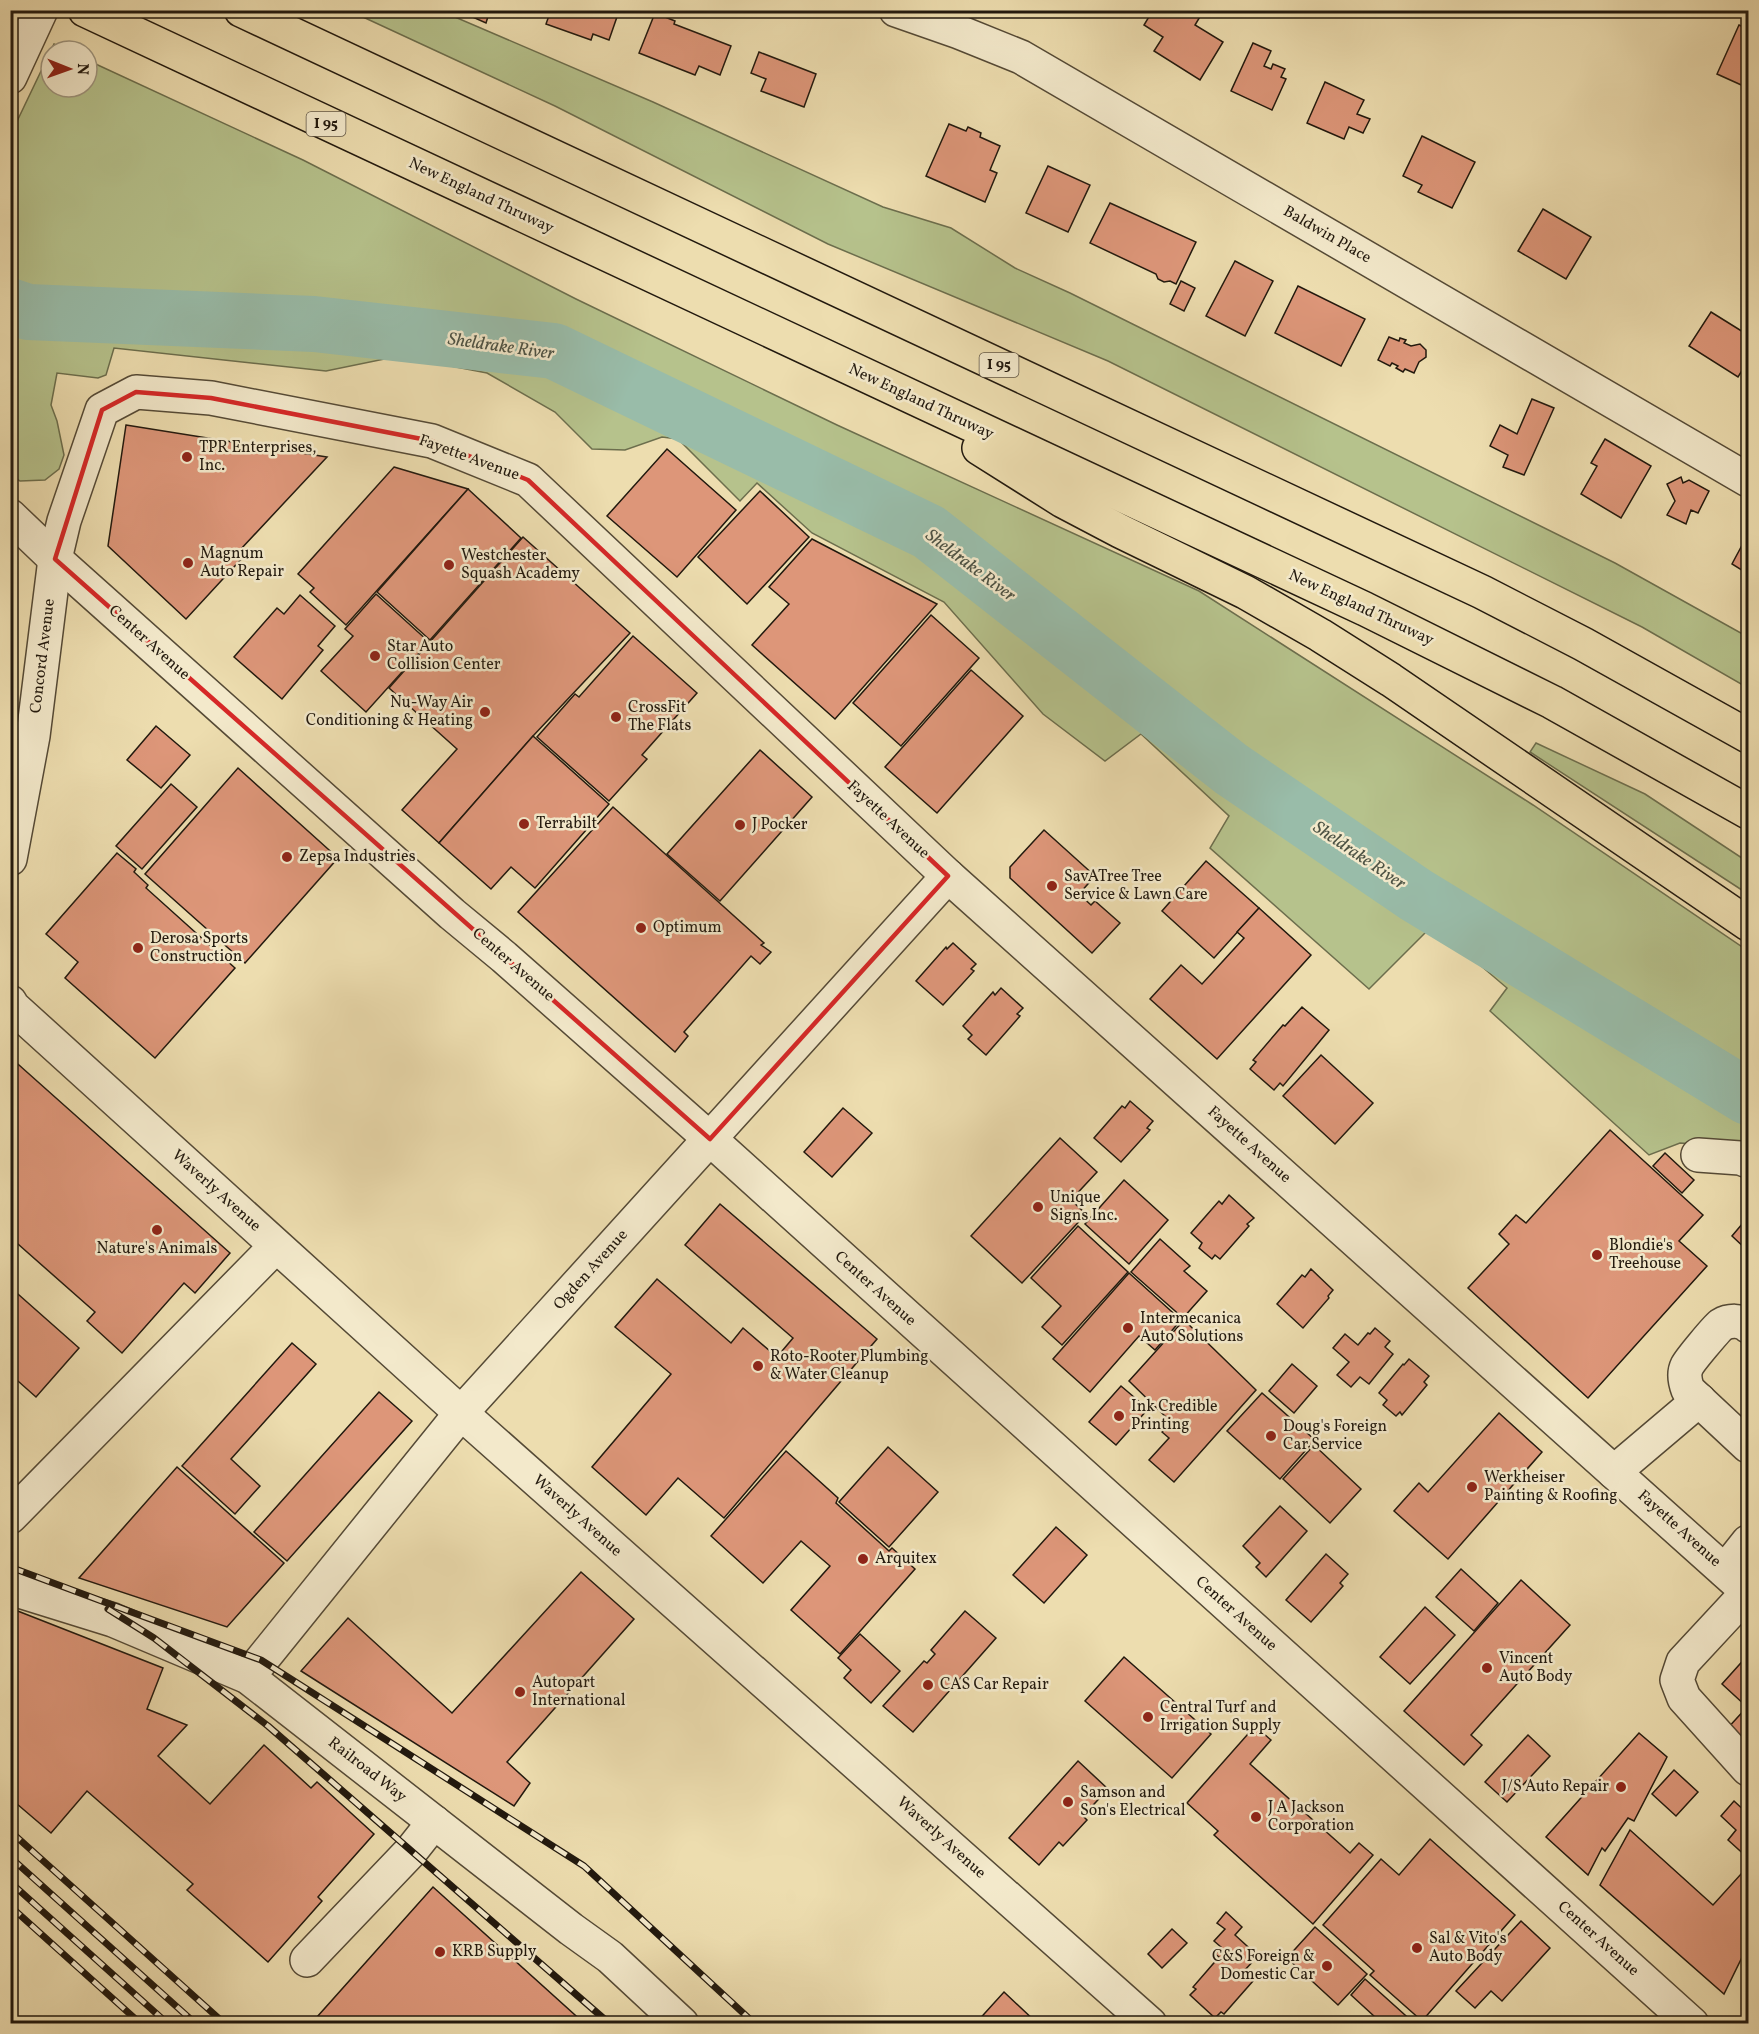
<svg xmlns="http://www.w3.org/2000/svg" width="1759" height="2034" font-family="Vollkorn,serif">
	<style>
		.green { fill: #b6c28c; stroke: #6c6e4d; stroke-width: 1.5 }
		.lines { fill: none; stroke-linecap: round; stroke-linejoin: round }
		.river { stroke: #99bca9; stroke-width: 56 }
		.building { fill: #dd9679; stroke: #22190e; stroke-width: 1.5 }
		.minor-casing { stroke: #554a36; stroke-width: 36 }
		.highway-casing { stroke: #22190e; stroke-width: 36 }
		.minor { stroke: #f3e9cb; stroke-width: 33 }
		.highway { stroke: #edddaf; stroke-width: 33 }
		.rail-casing { stroke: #22190e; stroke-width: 7 }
		.rail { stroke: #f3e9cb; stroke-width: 4.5; stroke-dasharray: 14; stroke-linecap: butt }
		.marked { fill: none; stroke: #d62828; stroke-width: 4.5; stroke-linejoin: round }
		.poi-dot { fill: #8f2418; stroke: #f3e9cb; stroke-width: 2 }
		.labels { text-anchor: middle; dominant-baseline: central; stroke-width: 5; stroke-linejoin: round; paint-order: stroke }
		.shield { fill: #f3e9cb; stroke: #615747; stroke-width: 1.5 }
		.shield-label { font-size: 15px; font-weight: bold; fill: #22190e }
		.street-label { font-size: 16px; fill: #22190e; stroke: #f3e9cb }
		.poi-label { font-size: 16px; fill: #22190e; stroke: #f3e9cb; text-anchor: start }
		.water-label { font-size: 18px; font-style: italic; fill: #4c5244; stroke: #f3e9cb }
	</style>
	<rect width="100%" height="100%" fill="#edddaf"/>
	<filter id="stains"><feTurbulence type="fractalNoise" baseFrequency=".00333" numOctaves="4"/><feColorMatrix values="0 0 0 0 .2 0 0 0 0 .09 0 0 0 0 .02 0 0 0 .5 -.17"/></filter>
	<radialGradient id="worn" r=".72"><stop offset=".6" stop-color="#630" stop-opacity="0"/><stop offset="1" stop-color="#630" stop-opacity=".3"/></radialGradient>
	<g class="green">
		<path d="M350,11H441L653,102L883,207L951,228L1015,268L1070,293L1615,563L1748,637V688L1642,627L1108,361L828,244L555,106Z"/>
		<path d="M54,44L69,51H51V87H87V60L303,160L576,299L837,425L1199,591L1533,805L1748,951V1147L1680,1143L1649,1155L1490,1011L1507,988L1433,925L1369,989L1210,848L1229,816L1141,734L1105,761L1043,714L944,602L812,533L757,483L740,501L678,439L662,437L625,450L592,449L555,412L487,373L399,356L326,371L114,348L106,375L98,378L57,373L51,405L57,421L64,455L59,469L45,480L20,481L10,474V136Z"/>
		<path d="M1536,743L1645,794L1748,862V894L1530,752Z"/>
	</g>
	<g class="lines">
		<path class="river" d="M10,306L28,312L314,324L554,351L929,532L1231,769L1416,895L1748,1097"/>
	</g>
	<g class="building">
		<path d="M457,10H490L486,23Z"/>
		<path d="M551,10H619V11L609,40L593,34L591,40L546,24Z"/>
		<path d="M1153,10H1164L1172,16L1175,10H1204L1195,25L1223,42L1200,80L1154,51L1163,37L1144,25Z"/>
		<path d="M655,13L675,21L674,24L731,46L720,75L699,66L695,75L639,53Z"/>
		<path d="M1739,25L1748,29V88L1717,74Z"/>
		<path d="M1253,43L1271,51L1264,66L1271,69L1273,64L1285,69L1281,77L1286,79L1272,110L1231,91Z"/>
		<path d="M759,52L816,74L804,107L761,91L766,79L751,73Z"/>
		<path d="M1325,82L1364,100L1357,114L1370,119L1363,133L1349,127L1344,139L1307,123Z"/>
		<path d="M949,124L966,131L968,127L981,133L980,137L1000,146L990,170L997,173L985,202L926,176Z"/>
		<path d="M1422,136L1475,162L1452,208L1418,192L1422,185L1403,176Z"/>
		<path d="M1048,166L1090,185L1068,232L1026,213Z"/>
		<path d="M1110,203L1196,242L1176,284L1170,281L1164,282L1158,279L1156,274L1090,243Z"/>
		<path d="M1543,209L1591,237L1566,279L1518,251Z"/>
		<path d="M1235,261L1273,281L1245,336L1206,316Z"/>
		<path d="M1181,281L1195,288L1184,311L1170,304Z"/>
		<path d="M1298,286L1365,319L1341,366L1275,333Z"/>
		<path d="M1711,312L1748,335V361L1738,377L1689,346Z"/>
		<path d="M1389,337L1399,341L1400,338L1406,340L1404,343L1411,346L1420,344L1426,350V357L1419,362L1414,373L1405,369L1403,372L1396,368L1398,366L1392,363L1390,366L1378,360Z"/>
		<path d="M1532,399L1554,408L1524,475L1503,467L1508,455L1490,446L1500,425L1517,434Z"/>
		<path d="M126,425L327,457L240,550L245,555L186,619L108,546Z"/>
		<path d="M1605,439L1651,466L1621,518L1581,494L1597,466L1591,463Z"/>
		<path d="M667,449L736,510L677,577L607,516Z"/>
		<path d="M394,467L468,489L346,625L310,592L314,588L298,574Z"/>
		<path d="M1681,477L1683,483L1689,480L1709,491L1698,513L1691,510L1686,524L1667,515L1675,501L1667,484Z"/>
		<path d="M468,489L521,538L430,640L377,592Z"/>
		<path d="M760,491L809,537L747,604L698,557Z"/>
		<path d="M1748,534V574L1732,564Z"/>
		<path d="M523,537L630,633L533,736L439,843L402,810L457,749L389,688Z"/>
		<path d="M812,539L937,604L835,719L752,645L789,604L769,587Z"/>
		<path d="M376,594L429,642L366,712L321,671L353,636L345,629Z"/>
		<path d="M300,595L335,626L318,646L323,650L282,699L234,657L277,608L284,614Z"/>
		<path d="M931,615L979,658L901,746L853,703Z"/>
		<path d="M633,636L697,693L642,755L647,759L609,801L537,737L575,694L579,697Z"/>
		<path d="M971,670L1023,716L937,813L885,767Z"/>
		<path d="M156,726L190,755L161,788L127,760Z"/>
		<path d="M533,736L609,804L535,888L511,867L491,889L439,843Z"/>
		<path d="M760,750L812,797L720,901L667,854Z"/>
		<path d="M238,768L338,858L245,963L145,874Z"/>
		<path d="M171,784L197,807L142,869L116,846Z"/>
		<path d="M613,807L764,943L761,945L771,952L760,964L751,956L684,1032L688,1036L675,1052L518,912Z"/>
		<path d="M1044,830L1095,876L1079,894L1091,905L1095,901L1120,923L1092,953L1010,878V867Z"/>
		<path d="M117,853L136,869L134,872L148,885L146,888L235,968L155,1058L65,978L78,962L46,934Z"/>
		<path d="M1206,861L1259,908L1214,958L1162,911Z"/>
		<path d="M1259,908L1311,955L1217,1059L1150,999L1181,965L1202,984L1244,938L1237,932Z"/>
		<path d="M953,943L976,964L971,969L974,971L943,1005L916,981L946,947L947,949Z"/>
		<path d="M1001,988L1023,1008L1017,1014L1020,1016L986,1055L968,1039L972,1035L963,1026L993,992L995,995Z"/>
		<path d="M1302,1007L1329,1030L1283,1086L1280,1083L1274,1090L1250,1069L1256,1062L1253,1060L1283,1025L1285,1026Z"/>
		<path d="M1321,1055L1373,1103L1335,1144L1283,1096Z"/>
		<path d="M10,1057L230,1253L195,1293L184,1283L122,1353L87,1321L95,1312L10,1237Z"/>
		<path d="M1130,1101L1153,1121L1147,1128L1150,1130L1121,1162L1094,1138L1122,1106L1125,1108Z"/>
		<path d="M843,1108L872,1133L832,1177L804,1152Z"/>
		<path d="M1610,1130L1703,1215L1679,1241L1707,1266L1588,1398L1468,1288L1509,1244L1499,1234L1516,1215L1526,1223Z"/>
		<path d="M1060,1138L1097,1172L1071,1200L1086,1214L1022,1283L971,1236Z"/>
		<path d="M1665,1153L1694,1180L1682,1193L1653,1166Z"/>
		<path d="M1124,1180L1168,1220L1129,1264L1085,1224Z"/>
		<path d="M1229,1195L1254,1218L1247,1224L1249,1226L1220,1259L1215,1255L1212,1259L1199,1248L1202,1243L1191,1233L1219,1201L1222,1204Z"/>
		<path d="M720,1204L877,1339L724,1518L678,1478L646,1515L592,1467L671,1374L615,1327L657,1279L731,1343L743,1328L777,1357L793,1338L685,1245Z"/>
		<path d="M1748,1217V1251L1732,1236Z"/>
		<path d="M1078,1226L1128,1272L1062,1345L1042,1327L1061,1306L1031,1278Z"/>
		<path d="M1160,1239L1190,1266L1184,1271L1207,1291L1183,1318L1131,1272Z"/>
		<path d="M1311,1269L1333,1290L1328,1296L1329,1298L1303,1328L1277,1304L1302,1275L1305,1277Z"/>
		<path d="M1129,1273L1181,1320L1155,1350L1139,1336L1090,1392L1053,1359Z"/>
		<path d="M10,1287L79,1348L36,1397L10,1374Z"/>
		<path d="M1184,1320L1256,1390L1174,1482L1149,1460L1169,1438L1162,1432L1171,1422L1129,1381Z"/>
		<path d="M1375,1328L1390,1341L1385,1347L1393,1354L1369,1384L1360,1377L1351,1387L1337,1375L1349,1362L1333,1348L1345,1334L1358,1345L1368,1333L1370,1334Z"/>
		<path d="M292,1343L316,1364L231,1459L260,1486L235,1514L182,1466Z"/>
		<path d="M1409,1359L1429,1376L1424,1382L1427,1385L1402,1415L1400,1412L1396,1416L1383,1405L1387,1400L1379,1393L1403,1364L1404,1365Z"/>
		<path d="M1292,1364L1317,1386L1294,1413L1269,1391Z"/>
		<path d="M1121,1386L1148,1409L1116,1445L1089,1422Z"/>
		<path d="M379,1392L412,1421L287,1561L254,1532Z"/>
		<path d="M1262,1393L1315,1440L1280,1479L1227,1431Z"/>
		<path d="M1499,1413L1542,1452L1448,1559L1394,1511L1419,1483L1428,1492Z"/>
		<path d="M1314,1445L1361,1489L1330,1523L1283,1479Z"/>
		<path d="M888,1447L938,1492L889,1547L839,1502Z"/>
		<path d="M786,1451L838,1498L836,1503L889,1551L892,1548L915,1569L840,1654L791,1610L830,1566L801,1541L763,1583L711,1536Z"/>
		<path d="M177,1467L284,1563L227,1627L79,1578Z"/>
		<path d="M1280,1506L1307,1531L1266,1577L1256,1567L1260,1563L1243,1546Z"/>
		<path d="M1056,1527L1087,1555L1044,1603L1013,1575Z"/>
		<path d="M1326,1554L1348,1574L1340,1583L1343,1586L1311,1622L1286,1600Z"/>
		<path d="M1461,1569L1498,1603L1474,1631L1436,1597Z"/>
		<path d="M581,1572L634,1619L507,1762L530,1783L514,1806L301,1671L348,1618L452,1713Z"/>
		<path d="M1521,1580L1570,1625L1471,1735L1482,1745L1464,1765L1404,1711Z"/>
		<path d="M1425,1607L1455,1635L1410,1684L1380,1657Z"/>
		<path d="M10,1608L163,1668L147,1709L187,1725L158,1756L210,1804L264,1745L311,1788L317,1782L374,1834L318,1897L322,1901L268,1962L187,1890L193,1884L87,1791L51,1833L10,1798Z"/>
		<path d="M965,1611L996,1638L913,1732L883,1706L924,1661L927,1663L935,1654L931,1650Z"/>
		<path d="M860,1634L900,1671L871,1703L844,1678L851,1670L838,1658Z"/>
		<path d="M1748,1655V1751L1726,1730L1747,1707L1722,1684Z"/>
		<path d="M1124,1657L1211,1734L1172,1778L1085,1701Z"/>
		<path d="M1255,1726L1271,1740L1250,1764L1350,1853L1359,1843L1373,1855L1313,1924L1214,1835L1218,1831L1187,1803Z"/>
		<path d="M1639,1733L1667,1757L1634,1821L1628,1818L1605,1851L1602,1848L1588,1875L1546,1837Z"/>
		<path d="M1528,1735L1550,1756L1507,1802L1485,1782Z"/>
		<path d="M1078,1761L1108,1789L1083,1816L1087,1820L1063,1846L1059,1842L1039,1865L1009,1838Z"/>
		<path d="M1674,1770L1698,1792L1676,1816L1652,1794Z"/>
		<path d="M1734,1801L1748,1814V1858L1728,1840L1736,1830L1721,1816Z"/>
		<path d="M1630,1830L1713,1905L1741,1874L1748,1881V1945L1724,1994L1600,1885Z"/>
		<path d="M1430,1839L1515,1915L1422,2021L1370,1975L1374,1971L1323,1925L1381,1859L1399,1875Z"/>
		<path d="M433,1887L585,2024H325L317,2017Z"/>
		<path d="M1226,1912L1242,1927L1235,1935L1258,1956L1243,1972L1253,1981L1224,2014L1221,2012L1215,2018L1190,1995L1196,1989L1193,1987L1219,1957L1215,1954L1221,1947L1214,1941L1225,1929L1217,1923Z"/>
		<path d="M1521,1921L1550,1948L1502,2001L1491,1991L1475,2008L1456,1991Z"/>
		<path d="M1315,1927L1367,1974L1338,2005L1287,1958Z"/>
		<path d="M1172,1929L1187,1943L1162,1968L1148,1954Z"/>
		<path d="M1365,1979L1415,2024H1374L1371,2021L1375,2017L1351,1995Z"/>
		<path d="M1004,1992L1038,2024H975Z"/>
	</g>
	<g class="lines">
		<defs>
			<g id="minor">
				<path d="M896,10L959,32L1021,57L1748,480"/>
				<path d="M10,77L41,10"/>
				<path d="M10,516L55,559L452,914L504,957L710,1139L1692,2024"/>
				<path d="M10,859L33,736L55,559L64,521L102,410L136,392L211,398L432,441L528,480L948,876L1748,1592"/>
				<path d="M10,1002L13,1007L461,1413L1150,2024"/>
				<path d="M1698,1155L1740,1158L1748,1161"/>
				<path d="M1748,1326C1742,1320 1729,1320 1721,1325C1716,1329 1690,1360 1687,1366C1683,1374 1685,1382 1688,1390L1748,1446"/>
				<path d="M1614,1472L1699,1400"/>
				<path d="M10,1517L276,1246"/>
				<path d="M1725,1571L1748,1542"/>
				<path d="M10,1588L113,1620L248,1677L571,1929L610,1957L682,2024"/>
				<path d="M1748,1592L1683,1662L1677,1680L1684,1698L1748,1769"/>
				<path d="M248,1677L461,1413L948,876"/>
				<path d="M307,1960L411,1851L434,1822"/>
			</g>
			<g id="highway">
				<path d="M85,10L1365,609L1552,702L1748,812"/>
				<path d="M241,10L1482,592L1583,644L1748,736"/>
				<path d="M979,448L1063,501L1120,531L1245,592L1320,635L1391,680L1748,924"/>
			</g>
		</defs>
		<use href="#minor" class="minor-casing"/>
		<use href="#highway" class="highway-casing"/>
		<use href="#minor" class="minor"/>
		<use href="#highway" class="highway"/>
		<defs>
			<g id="rail">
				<path d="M10,1567L261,1660L584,1866L755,2024"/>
				<path d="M108,1609L154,1638L268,1726L610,2024"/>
				<path d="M10,1831L225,2024"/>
				<path d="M10,1857L196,2024"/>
				<path d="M10,1882L168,2024"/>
				<path d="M10,1906L141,2024"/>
			</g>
		</defs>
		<use href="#rail" class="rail-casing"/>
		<use href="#rail" class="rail"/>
	</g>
	<path class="marked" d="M136,392L211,398L432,441L528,480L948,876L710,1139L55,559L102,410Z"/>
	<g class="poi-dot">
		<circle cx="187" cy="457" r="6"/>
		<circle cx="188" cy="563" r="6"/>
		<circle cx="449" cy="565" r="6"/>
		<circle cx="375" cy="656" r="6"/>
		<circle cx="485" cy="712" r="6"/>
		<circle cx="616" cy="717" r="6"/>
		<circle cx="524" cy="824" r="6"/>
		<circle cx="740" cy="825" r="6"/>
		<circle cx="287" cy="857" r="6"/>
		<circle cx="1052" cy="886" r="6"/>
		<circle cx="641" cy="928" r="6"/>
		<circle cx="138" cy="948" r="6"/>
		<circle cx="1038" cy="1207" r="6"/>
		<circle cx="157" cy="1230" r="6"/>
		<circle cx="1597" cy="1255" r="6"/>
		<circle cx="1128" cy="1328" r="6"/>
		<circle cx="758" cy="1366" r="6"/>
		<circle cx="1119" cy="1416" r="6"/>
		<circle cx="1271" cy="1436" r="6"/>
		<circle cx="1472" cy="1487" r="6"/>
		<circle cx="863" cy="1559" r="6"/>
		<circle cx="1487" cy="1668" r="6"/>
		<circle cx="928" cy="1685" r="6"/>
		<circle cx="520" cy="1692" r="6"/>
		<circle cx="1148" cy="1717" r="6"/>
		<circle cx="1621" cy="1787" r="6"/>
		<circle cx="1068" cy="1802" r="6"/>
		<circle cx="1256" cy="1817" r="6"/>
		<circle cx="1417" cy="1948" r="6"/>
		<circle cx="440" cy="1952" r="6"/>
		<circle cx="1327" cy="1966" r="6"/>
	</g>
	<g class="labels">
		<g class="shield">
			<rect x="306.5" y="112" width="39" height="24" rx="4.5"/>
			<rect x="979.5" y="353" width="39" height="24" rx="4.5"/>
		</g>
		<g class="shield-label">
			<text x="326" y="124">I 95</text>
			<text x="999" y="365">I 95</text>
		</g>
		<g class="street-label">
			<text transform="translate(481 196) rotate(25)">New England Thruway</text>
			<text transform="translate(1327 235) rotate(30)">Baldwin Place</text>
			<text transform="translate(921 402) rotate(25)">New England Thruway</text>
			<text transform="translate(469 458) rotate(20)">Fayette Avenue</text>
			<text transform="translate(1361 608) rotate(25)">New England Thruway</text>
			<text transform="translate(149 643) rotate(42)">Center Avenue</text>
			<text transform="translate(43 656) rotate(-83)">Concord Avenue</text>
			<text transform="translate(888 820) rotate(43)">Fayette Avenue</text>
			<text transform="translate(513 965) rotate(41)">Center Avenue</text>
			<text transform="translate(1249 1145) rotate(42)">Fayette Avenue</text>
			<text transform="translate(216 1191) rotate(42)">Waverly Avenue</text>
			<text transform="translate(591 1270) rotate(-48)">Ogden Avenue</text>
			<text transform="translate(875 1289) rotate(42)">Center Avenue</text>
			<text transform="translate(577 1516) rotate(42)">Waverly Avenue</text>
			<text transform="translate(1679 1529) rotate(42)">Fayette Avenue</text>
			<text transform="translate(1236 1614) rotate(42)">Center Avenue</text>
			<text transform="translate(367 1770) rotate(38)">Railroad Way</text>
			<text transform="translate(941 1838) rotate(42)">Waverly Avenue</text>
			<text transform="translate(1598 1939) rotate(42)">Center Avenue</text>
		</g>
		<g class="poi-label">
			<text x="199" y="448">TPR Enterprises,<tspan x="199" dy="18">Inc.</tspan></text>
			<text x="200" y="554">Magnum<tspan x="200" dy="18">Auto Repair</tspan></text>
			<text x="461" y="556">Westchester<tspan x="461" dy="18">Squash Academy</tspan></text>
			<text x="387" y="647">Star Auto<tspan x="387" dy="18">Collision Center</tspan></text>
			<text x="473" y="703" text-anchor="end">Nu-Way Air<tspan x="473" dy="18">Conditioning &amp; Heating</tspan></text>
			<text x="628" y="708">CrossFit<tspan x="628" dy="18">The Flats</tspan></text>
			<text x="536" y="824">Terrabilt</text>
			<text x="752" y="825">J Pocker</text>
			<text x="299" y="857">Zepsa Industries</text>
			<text x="1064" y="877">SavATree Tree<tspan x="1064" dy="18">Service &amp; Lawn Care</tspan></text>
			<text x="653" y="928">Optimum</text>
			<text x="150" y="939">Derosa Sports<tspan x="150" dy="18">Construction</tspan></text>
			<text x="1050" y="1198">Unique<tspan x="1050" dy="18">Signs Inc.</tspan></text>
			<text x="1609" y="1246">Blondie's<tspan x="1609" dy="18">Treehouse</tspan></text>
			<text x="157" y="1249" text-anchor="middle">Nature's Animals</text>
			<text x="1140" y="1319">Intermecanica<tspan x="1140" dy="18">Auto Solutions</tspan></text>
			<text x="770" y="1357">Roto-Rooter Plumbing<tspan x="770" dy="18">&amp; Water Cleanup</tspan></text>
			<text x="1131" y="1407">Ink Credible<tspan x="1131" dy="18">Printing</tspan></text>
			<text x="1283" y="1427">Doug's Foreign<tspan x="1283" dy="18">Car Service</tspan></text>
			<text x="1484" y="1478">Werkheiser<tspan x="1484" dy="18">Painting &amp; Roofing</tspan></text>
			<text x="875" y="1559">Arquitex</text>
			<text x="1499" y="1659">Vincent<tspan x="1499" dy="18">Auto Body</tspan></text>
			<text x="532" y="1683">Autopart<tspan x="532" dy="18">International</tspan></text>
			<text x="940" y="1685">CAS Car Repair</text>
			<text x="1160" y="1708">Central Turf and<tspan x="1160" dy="18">Irrigation Supply</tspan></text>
			<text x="1609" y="1787" text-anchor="end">J/S Auto Repair</text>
			<text x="1080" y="1793">Samson and<tspan x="1080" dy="18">Son's Electrical</tspan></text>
			<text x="1268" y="1808">J A Jackson<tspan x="1268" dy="18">Corporation</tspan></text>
			<text x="1429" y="1939">Sal &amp; Vito's<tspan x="1429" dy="18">Auto Body</tspan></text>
			<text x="452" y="1952">KRB Supply</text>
			<text x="1315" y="1957" text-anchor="end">C&amp;S Foreign &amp;<tspan x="1315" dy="18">Domestic Car</tspan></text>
		</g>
		<g class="water-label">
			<text transform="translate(501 347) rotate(8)">Sheldrake River</text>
			<text transform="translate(970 566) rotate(37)">Sheldrake River</text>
			<text transform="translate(1359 856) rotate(34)">Sheldrake River</text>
		</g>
	</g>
	<rect width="1759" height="2034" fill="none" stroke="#edddaf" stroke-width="36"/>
	<rect x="12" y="12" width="1735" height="2010" fill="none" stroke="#22190e" stroke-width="3"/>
	<rect x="18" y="18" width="1723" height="1998" fill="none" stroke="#22190e" stroke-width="1.5"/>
	<g transform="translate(69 69) rotate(91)"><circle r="28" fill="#f3e9cb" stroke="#9f967f" stroke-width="1.5"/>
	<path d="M0-4.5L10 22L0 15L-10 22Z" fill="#8f2418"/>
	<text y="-9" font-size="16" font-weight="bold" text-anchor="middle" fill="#22190e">N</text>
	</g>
	<rect width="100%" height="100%" filter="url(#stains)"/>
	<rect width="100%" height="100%" fill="url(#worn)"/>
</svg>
